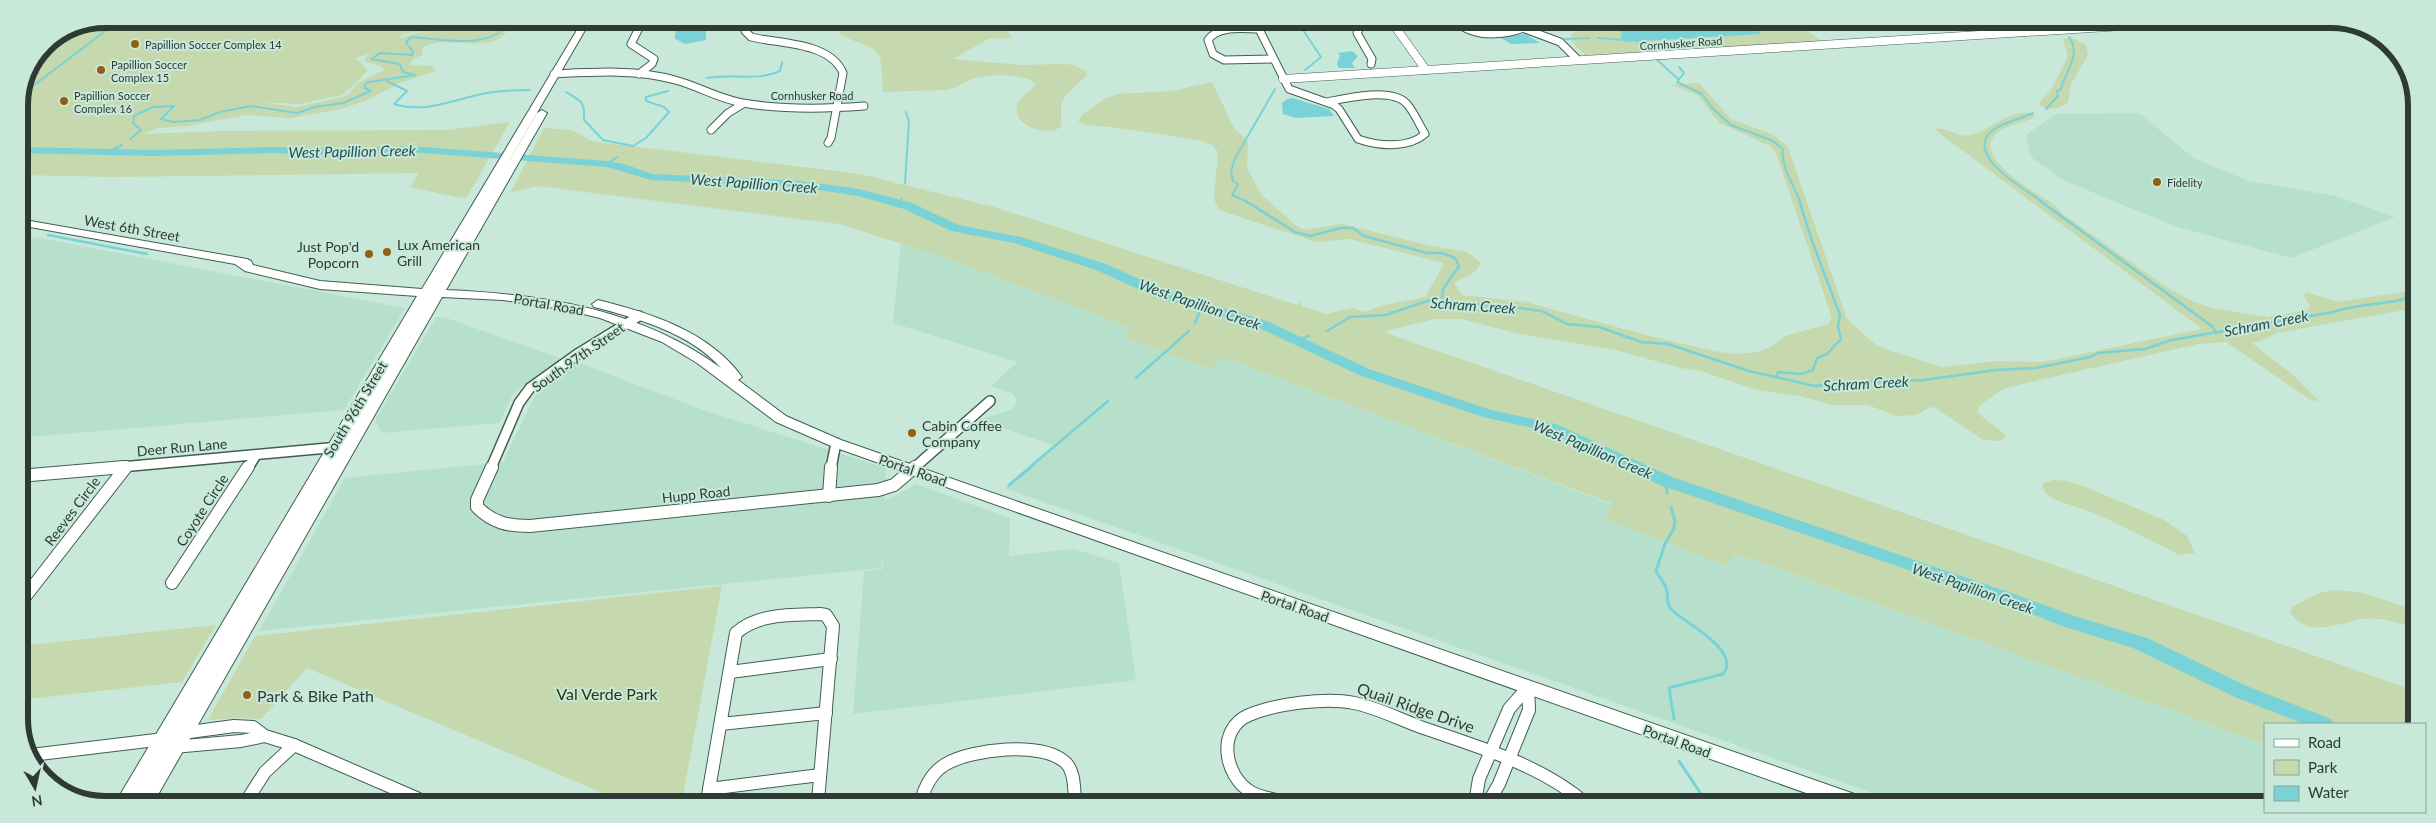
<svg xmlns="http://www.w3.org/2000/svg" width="2436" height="823" font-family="Lato,sans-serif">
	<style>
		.built { fill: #b7e0cc }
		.green { fill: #c5d8ae; fill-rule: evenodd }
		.water { fill: #79d2d8 }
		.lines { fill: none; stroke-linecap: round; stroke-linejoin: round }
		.stream-far2 { stroke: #79d2d8; stroke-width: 2 }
		.stream-far1 { stroke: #79d2d8; stroke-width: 2.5 }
		.stream { stroke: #79d2d8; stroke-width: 3 }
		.river { fill: #79d2d8; fill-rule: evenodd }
		.minor-far2-casing { stroke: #415f51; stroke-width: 9 }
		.minor-far1-casing { stroke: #415f51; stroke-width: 12 }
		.minor-casing { stroke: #415f51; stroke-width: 14 }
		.tertiary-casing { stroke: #415f51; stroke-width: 9 }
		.secondary-casing { stroke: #415f51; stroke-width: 2 }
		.minor-far2 { stroke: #fff; stroke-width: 7 }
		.minor-far1 { stroke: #fff; stroke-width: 9 }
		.minor { stroke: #fff; stroke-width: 12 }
		.tertiary { stroke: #fff; stroke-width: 8 }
		.secondary { fill: #fff; fill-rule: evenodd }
		.poi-dot { fill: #926010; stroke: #c8e9d9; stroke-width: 2 }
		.labels { text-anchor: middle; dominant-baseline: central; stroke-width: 4; stroke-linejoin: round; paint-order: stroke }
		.far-street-label { font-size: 11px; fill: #2e3b35; stroke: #c8e9d9 }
		.far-poi-label { font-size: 11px; fill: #2e3b35; stroke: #c8e9d9; text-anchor: start }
		.street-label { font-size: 14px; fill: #2e3b35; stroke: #c8e9d9 }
		.poi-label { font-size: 14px; fill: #2e3b35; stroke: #c8e9d9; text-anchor: start }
		.water-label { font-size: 15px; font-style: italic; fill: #254e51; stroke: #c8e9d9 }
		.near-park-label { font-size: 16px; fill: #28380c; stroke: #c8e9d9 }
		.near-poi-label { font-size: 16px; fill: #2e3b35; stroke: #c8e9d9; text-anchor: start }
		.near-street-label { font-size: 16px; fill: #2e3b35; stroke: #c8e9d9 }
		.rim { fill: none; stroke: #2e3b35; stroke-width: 6 }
	</style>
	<rect width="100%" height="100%" fill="#c8e9d9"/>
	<g class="built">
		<path d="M2139,113L2195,159L2249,181L2336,196L2395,217L2291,258L2174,226L2063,180L2031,157L2026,135L2056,114Z"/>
		<path d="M19,234L405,308L344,410L19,438Z"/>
		<path d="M901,243L941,256L1133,329L1124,337L1208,369L1223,357L1613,505L1604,519L1727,566L1733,553L2265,744V804L1901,803L1004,488L1053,445L978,420L1008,411L1014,407L1017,402L1013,394L991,386L1017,362L893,323Z"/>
		<path d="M436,317H444L562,359L525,383L513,394L499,423L382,433L375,420Z"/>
		<path d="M577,362L703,410L886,468L885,501L916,484L1010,518L1009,556L1074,549L1119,563L1136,680L853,714L864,571L883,569V550L882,568L259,631L345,478L503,462L539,387Z"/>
	</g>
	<g class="green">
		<path d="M104,19H447L441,28L403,34L398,39L413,34L441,29L454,19L491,20L479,24L504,25L508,28C496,58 442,32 422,48L423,54L412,60L410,65L433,66L435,70L434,72L402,82L363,102L337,110L290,118L246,115L187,126L159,128L142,134L223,131L446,130L510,122L467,197L461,198L410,187L419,173L113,177L19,175V99L44,44L72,25ZM368,54L364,61L381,66L384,70L356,84L349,94L342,97L297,107L260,102L299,104L343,95L368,70L356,58Z"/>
		<path d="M783,20H871L889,24L890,20L992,21L1009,32L1012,38L988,39L953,59L1021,65L1064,64L1074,65L1086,71L1087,75L1065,96L1061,105V127C1047,137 1012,126 1017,106C1019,97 1029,92 1035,85C1030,73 987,74 975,78C965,81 958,88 946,90L883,92C881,43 882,54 841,35L837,28L832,24L790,23Z"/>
		<path d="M1600,22H1796L1821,41L1585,55L1572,42L1571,34L1597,25Z"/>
		<path d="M2073,38L2086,45L2088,55L2071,84L2068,103C2058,109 2048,112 2038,104L2051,90L2068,56L2063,39Z"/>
		<path d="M1212,82L1234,128L1248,142L1247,168L1261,194L1295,225L1304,230L1343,224L1431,246L1467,252L1481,263L1475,272L1454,283L1462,295L1526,302L1642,334L1713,351L1734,354L1758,352L1769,348L1785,336L1828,324L1832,318L1776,153L1770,146L1720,123L1697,95L1672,85L1699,83L1731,119L1773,135L1788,147L1847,319L1876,345L1890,351L1943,367L1997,361L2043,362L2202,329L1934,129C1947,126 1958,139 1972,135C1990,130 2017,104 2036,116C2025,124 2008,124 1997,133C1970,156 2035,192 2050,202C2055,205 2059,210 2064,215L2168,288L2192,301L2212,308L2267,317L2307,310L2310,306L2304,296L2306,292L2338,302L2416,290V308L2276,333L2267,339L2252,343L2292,374L2320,402L2309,399L2226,342L2198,344L2005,388L1980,405L1977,411C1985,423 2000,426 2006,438L1998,441L1983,440L1934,407L1928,408L1917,415L1897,416L1868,405H1831L1800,396L1756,390L1701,371L1681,368L1615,350L1519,334L1462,319H1435L1390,330L1386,333L2413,690V724H2265V744L1734,553L1727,566L1604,519L1613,504L1223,357L1209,369L1124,337L1133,329L941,256L839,224L537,186L510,193L544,128L572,130L591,141L598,142L860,174L994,207L1297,305L1300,301L1301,306L1326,314L1353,308L1365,312L1380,306L1425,297L1443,266V263L1350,239L1316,242L1219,210L1214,199L1218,152L1212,145L1199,140L1111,127L1085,125L1078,121L1082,115L1104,99L1118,94L1172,91Z"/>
		<path d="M2053,480L2067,481L2086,487L2164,520L2187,536L2195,553L2180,555L2097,514L2056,500L2045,492L2042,484Z"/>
		<path d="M722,586L682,801H622L307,668L261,719L237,718L208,720L255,636Z"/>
		<path d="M2335,590L2358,592L2414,609V627C2398,623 2380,617 2364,619C2339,622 2307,640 2290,612L2292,607L2319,593Z"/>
		<path d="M216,625L182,682L19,700V646Z"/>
	</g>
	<g class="water">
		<path d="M693,21L706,25L704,26L706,28V40L685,44L674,38L678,25Z"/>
		<path d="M1622,22H1753L1761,34L1626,42L1621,38Z"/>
		<path d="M1525,34L1540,43L1511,44L1499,37Z"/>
		<path d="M1352,51L1358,56L1352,63L1355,68H1339L1337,64L1340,55L1338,53Z"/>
		<path d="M1292,98L1329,109L1334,116L1296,118L1283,114L1282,103L1287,99Z"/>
	</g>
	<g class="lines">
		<g class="stream-far2">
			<path d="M2039,23L2051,25"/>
			<path d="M1598,38L1622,40"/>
			<path d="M1565,39L1589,38"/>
			<path d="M1638,43L1649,54"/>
			<path d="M1654,57L1678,79"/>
			<path d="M1679,67L1684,73L1677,82L1702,94L1712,108L1731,125L1773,141L1783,149C1780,165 1794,186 1800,201"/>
			<path d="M1305,70L1321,57L1303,30L1307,21"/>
			<path d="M707,78C732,73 756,82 780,71L782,62"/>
			<path d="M387,81L407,91L394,104C427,114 454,99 487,93C501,90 516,90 530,90"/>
			<path d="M566,92C581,101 585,101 584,120L603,140L633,146L646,138L669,112L664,107L646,101V97L668,91"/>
			<path d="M21,95L121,19"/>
			<path d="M2046,109L2058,96L2057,91L2061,89C2065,71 2082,55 2069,37"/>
			<path d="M2033,113C2020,120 1997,123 1988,135C1970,159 2025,189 2041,201"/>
			<path d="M130,139L141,130L133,123L134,116L153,107L174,106L161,119L174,122L200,120L220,112L251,106L297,113L315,107L343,103L371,91L365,88V84L369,82L415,75L403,72L400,64L371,59L380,53L412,55L413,52L406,42L411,37C437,39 475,47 499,33L498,29L492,28H453L455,23L474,19"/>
			<path d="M110,151L122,145"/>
			<path d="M607,164L617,157"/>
			<path d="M905,183L909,122L906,112"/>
			<path d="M901,201L902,198"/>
			<path d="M1246,201L1232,195L1238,184L1233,181L1231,173L1234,160L1275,89"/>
		</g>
		<g class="stream-far1">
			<path d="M1244,200L1295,232L1310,236L1341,228H1353L1364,236L1427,253H1442L1455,258L1459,266L1443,289L1442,300"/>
			<path d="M2039,200L2213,327L2216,333"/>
			<path d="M899,204L901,200"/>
			<path d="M48,235L147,254"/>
			<path d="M1195,323L1202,306"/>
			<path d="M1327,331L1350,317L1386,315L1430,300L1519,308L1542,311L1567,324L1599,327L1641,342L1668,344L1749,371L1815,386L1855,382L1924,380L1996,370L2036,368L2090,357L2098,353L2145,349L2172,340L2333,312C2360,303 2389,305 2416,296"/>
			<path d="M1296,340L1309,336"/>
			<path d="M1776,377L1778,372L1801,374L1813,370L1817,358L1827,354L1841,339L1838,327L1840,315L1812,241L1799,200"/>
			<path d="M1136,378L1189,331"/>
			<path d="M1029,468L1108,401"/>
		</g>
		<g class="stream">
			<path d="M1666,481L1667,493"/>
			<path d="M1009,485L1031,467"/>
			<path d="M1671,507L1675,521L1674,528L1665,544L1656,571C1659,577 1664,582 1666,588C1669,596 1665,603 1672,610C1685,623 1742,651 1723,674L1669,688L1674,719"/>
			<path d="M1679,761L1701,794L1703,803"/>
		</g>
		<path class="river" d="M410,146L607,161L624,164L652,174L800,181L859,189L912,203L958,225L1021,237L1106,264L1166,291L1267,321L1369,369L1491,410L1556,424L1672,477L2017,595L2074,616L2147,638L2249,687L2331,719L2334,724H2304L2235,697L2133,648L2062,626L2005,603L1660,485L1547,431L1483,417L1359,375L1257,327L1156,297L1096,270L1014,243L951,231L904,209L858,196L800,187L651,180L607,167L410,152L344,155L272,153L154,156L19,153V147L154,150L272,147L344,149Z"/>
		<defs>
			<g id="minor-far2">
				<path d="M748,20L745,31L751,37C780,44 830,42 843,73L831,138L828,143"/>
				<path d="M1261,21L1259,29L1289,89L1334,105L1339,109L1358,139C1378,146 1408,149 1425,134C1419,124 1414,112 1407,104C1392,87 1346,98 1327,102"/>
				<path d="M1455,21C1478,41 1512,35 1538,22"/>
				<path d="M1846,22H1888"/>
				<path d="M2008,23L2024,32"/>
				<path d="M1259,29C1243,29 1218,25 1208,40L1213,54L1224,60L1273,59"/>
				<path d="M1525,29L1560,42L1578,60"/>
				<path d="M1371,64L1372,59L1357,33L1361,26L1374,21"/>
				<path d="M554,74C594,72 636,69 675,80C698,86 719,99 743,103C783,110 824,109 864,106"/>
				<path d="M639,74L652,64L654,59L631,44L643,20"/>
				<path d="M711,130L728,113L743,104"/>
			</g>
			<g id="minor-far1">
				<path d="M110,468L339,447"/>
				<path d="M125,468L126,466"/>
				<path d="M248,468L256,455"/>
				<path d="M491,468L519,403L530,388L579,353L639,316"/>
				<path d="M831,468L836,443"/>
				<path d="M914,468L990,401"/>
			</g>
			<g id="minor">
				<path d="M492,467L477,500V507C493,523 508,526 530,526L878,490L894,485L915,467"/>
				<path d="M19,476L124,467"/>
				<path d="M829,496L831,467"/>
				<path d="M172,583L248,467"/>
				<path d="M24,598L126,467"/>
				<path d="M730,672L831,659"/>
				<path d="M721,724L826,713"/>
				<path d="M182,733L234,726L253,727L265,736L294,745L421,800"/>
				<path d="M173,747L241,741L265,736"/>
				<path d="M31,755L164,739"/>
				<path d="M709,789L820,775"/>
				<path d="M247,800L265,772L294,745"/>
				<path d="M707,801L736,633C758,613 792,615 820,614L826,615L833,626L818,801"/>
				<path d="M921,801C925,786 932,772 946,764C972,749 1041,741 1065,762C1075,771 1074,789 1075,802"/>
				<path d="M1291,802C1278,800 1263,799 1251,792C1224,776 1216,729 1249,715C1275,704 1325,697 1354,703C1375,707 1397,718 1418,726C1474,746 1539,763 1585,803"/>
				<path d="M1475,803L1479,779L1509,709L1528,687"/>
				<path d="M1488,803L1499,784L1529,710L1528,687"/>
			</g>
			<g id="tertiary">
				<path d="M1391,21L1426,70"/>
				<path d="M1283,79L2170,23"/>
			</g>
			<path id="secondary" d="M583,20H591L467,233L537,113L542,110L547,113L446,290C542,294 641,309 721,368C690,333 637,318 594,307L592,304L598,300C650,313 709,331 742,377L738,380L786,416L841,440L1863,797L1865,803H1834L831,446L776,422L697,363L662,342L600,318L562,309L503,300L442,297L155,800H117L417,296L320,289L245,271L235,264L19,225V219L247,259L251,261L253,265L320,281L422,289Z"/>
		</defs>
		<use href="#minor-far2" class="minor-far2-casing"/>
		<use href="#minor-far1" class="minor-far1-casing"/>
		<use href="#minor" class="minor-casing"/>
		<use href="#tertiary" class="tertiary-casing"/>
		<use href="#secondary" class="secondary-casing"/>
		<use href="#minor-far2" class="minor-far2"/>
		<use href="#minor-far1" class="minor-far1"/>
		<use href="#minor" class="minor"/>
		<use href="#tertiary" class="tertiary"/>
		<use href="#secondary" class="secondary"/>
	</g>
	<g class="poi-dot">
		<circle cx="135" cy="44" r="5"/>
		<circle cx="101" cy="70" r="5"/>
		<circle cx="64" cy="101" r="5"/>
		<circle cx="2157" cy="182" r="5"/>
		<circle cx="387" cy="252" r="5"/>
		<circle cx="369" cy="254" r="5"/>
		<circle cx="912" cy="433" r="5"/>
		<circle cx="247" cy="695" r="5"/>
	</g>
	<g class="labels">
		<g class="far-street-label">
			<text transform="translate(1681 43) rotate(-4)">Cornhusker Road</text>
			<text x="812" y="95">Cornhusker Road</text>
		</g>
		<g class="far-poi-label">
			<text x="145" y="44">Papillion Soccer Complex 14</text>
			<text x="111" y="64">Papillion Soccer<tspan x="111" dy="13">Complex 15</tspan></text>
			<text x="74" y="95">Papillion Soccer<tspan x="74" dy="13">Complex 16</tspan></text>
			<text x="2167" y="182">Fidelity</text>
		</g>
		<g class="street-label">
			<text transform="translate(132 228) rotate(10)">West 6th Street</text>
			<text transform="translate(549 304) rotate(10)">Portal Road</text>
			<text transform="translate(578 357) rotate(-35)">South 97th Street</text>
			<text transform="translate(355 409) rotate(-59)">South 96th Street</text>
			<text transform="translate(182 447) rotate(-5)">Deer Run Lane</text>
			<text transform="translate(913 470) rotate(19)">Portal Road</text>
			<text transform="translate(696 494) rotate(-6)">Hupp Road</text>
			<text transform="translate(202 510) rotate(-57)">Coyote Circle</text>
			<text transform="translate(72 511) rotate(-53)">Reeves Circle</text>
			<text transform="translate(1295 606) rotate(19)">Portal Road</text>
			<text transform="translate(1677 741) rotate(20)">Portal Road</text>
		</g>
		<g class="poi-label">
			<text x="397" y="244">Lux American<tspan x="397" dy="16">Grill</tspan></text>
			<text x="359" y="246" text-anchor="end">Just Pop'd<tspan x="359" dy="16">Popcorn</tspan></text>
			<text x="922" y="425">Cabin Coffee<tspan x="922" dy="16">Company</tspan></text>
		</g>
		<g class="water-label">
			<text transform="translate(352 151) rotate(-1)">West Papillion Creek</text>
			<text transform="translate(754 183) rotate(4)">West Papillion Creek</text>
			<text transform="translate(1200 304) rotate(19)">West Papillion Creek</text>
			<text transform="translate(1473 305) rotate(4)">Schram Creek</text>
			<text transform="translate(2266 323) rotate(-11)">Schram Creek</text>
			<text transform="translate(1866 383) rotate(-3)">Schram Creek</text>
			<text transform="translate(1593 449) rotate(23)">West Papillion Creek</text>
			<text transform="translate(1973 588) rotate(19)">West Papillion Creek</text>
		</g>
		<g class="near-park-label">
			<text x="607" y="693">Val Verde Park</text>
		</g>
		<g class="near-poi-label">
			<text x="257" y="695">Park &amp; Bike Path</text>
		</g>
		<g class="near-street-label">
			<text transform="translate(1416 707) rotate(19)">Quail Ridge Drive</text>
		</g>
	</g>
	<path d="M0 0H2436V823H0ZM105 28H2331A77 77 0 0 1 2408 105V719A77 77 0 0 1 2331 796H105A77 77 0 0 1 28 719V105A77 77 0 0 1 105 28Z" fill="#c8e9d9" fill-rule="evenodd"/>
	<path class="rim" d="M105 28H2331A77 77 0 0 1 2408 105V719A77 77 0 0 1 2331 796H105A77 77 0 0 1 28 719V105A77 77 0 0 1 105 28Z"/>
	<rect x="2264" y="723" width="162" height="90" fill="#c8e9d9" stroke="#8aa397"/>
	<rect x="2274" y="739" width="25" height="8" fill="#ffffff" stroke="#8aa397"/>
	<text x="2308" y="748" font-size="15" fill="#2e3b35">Road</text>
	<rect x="2274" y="760" width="25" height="15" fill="#c5d8ae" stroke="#8aa397"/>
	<text x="2308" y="773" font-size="15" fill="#2e3b35">Park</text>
	<rect x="2274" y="786" width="25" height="15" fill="#79d2d8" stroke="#8aa397"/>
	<text x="2308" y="798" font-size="15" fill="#2e3b35">Water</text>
	<g transform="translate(35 788) rotate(171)" stroke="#c8e9d9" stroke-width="4" paint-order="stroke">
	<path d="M0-4L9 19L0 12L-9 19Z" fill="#2e3b35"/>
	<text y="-8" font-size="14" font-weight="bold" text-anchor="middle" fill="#2e3b35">N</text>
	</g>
</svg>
